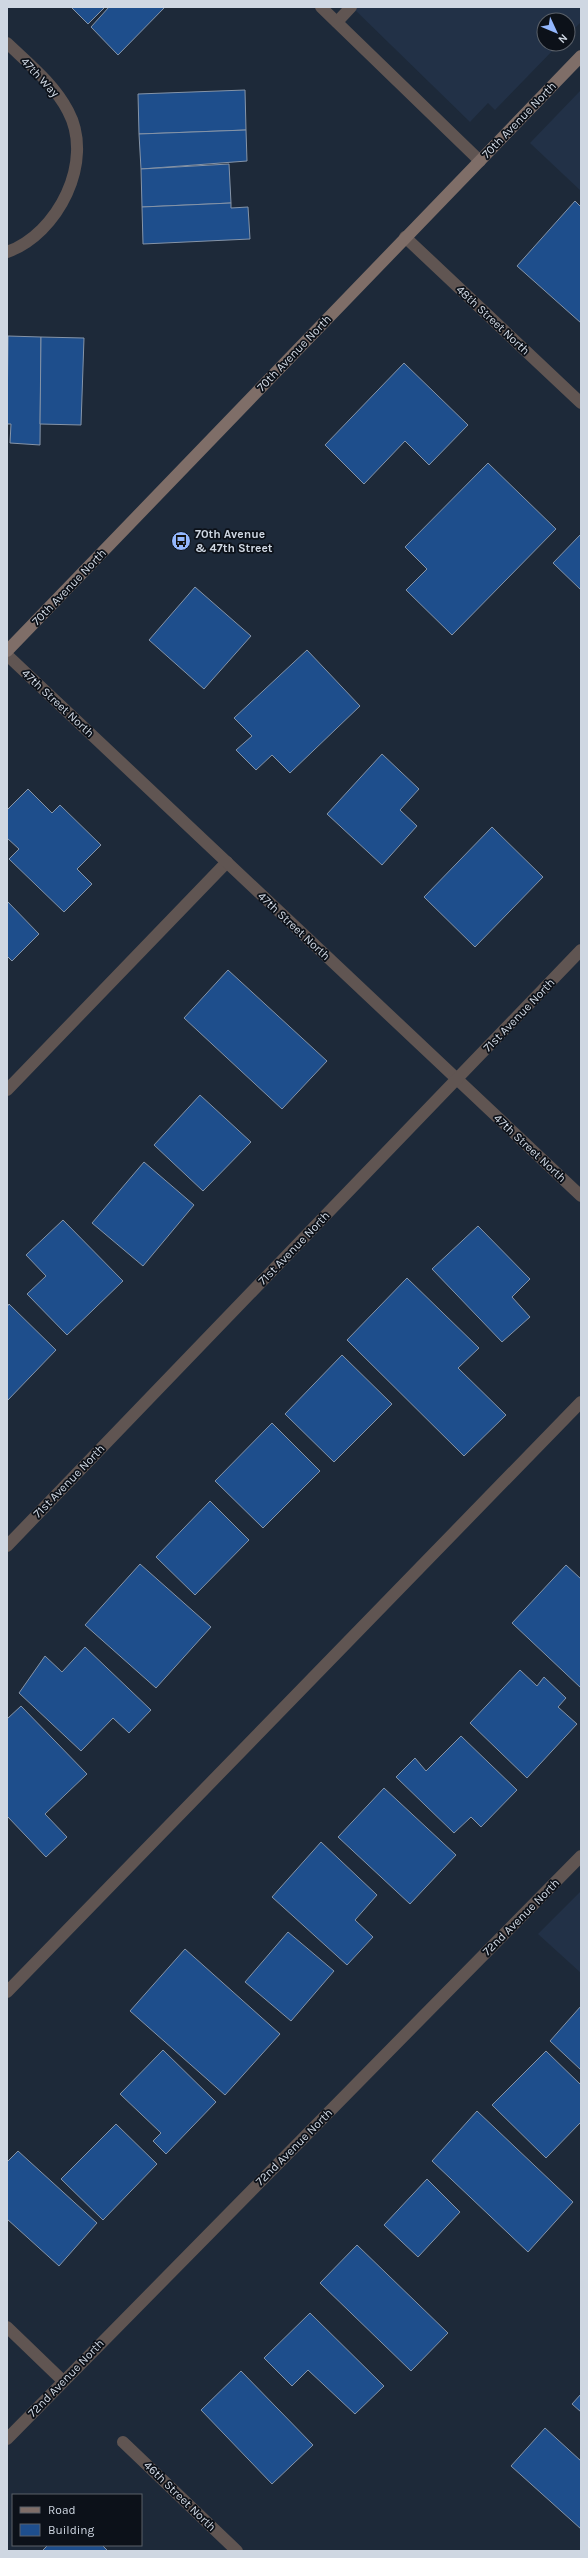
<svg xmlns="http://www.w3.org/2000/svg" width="588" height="2558" font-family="Karla,sans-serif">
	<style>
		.built { fill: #223147 }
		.building { fill: #1e4e8c; stroke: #8594a8 }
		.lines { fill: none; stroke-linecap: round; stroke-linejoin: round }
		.lane { stroke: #605552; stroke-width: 12 }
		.street { stroke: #605552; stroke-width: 12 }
		.secondary { stroke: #7f6e68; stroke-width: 12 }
		.labels { text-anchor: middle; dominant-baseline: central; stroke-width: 3.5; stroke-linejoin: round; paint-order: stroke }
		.street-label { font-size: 12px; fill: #cfd7e2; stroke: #0c1119 }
		.poi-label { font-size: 12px; font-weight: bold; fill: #cfd7e2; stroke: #0c1119; text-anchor: start }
	</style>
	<rect width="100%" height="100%" fill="#1d2939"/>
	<g class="built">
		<path d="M352,7H581V22L568,35V20H544V44H559L495,110L488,103L470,122Z"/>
		<path d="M581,90V191L530,143Z"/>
		<path d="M581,1891V1973L538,1934Z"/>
	</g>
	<g class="building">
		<path d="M71,7H105L88,24Z"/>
		<path d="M109,7H165L118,55L91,27Z"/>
		<path d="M245,90L246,130L139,134L138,94Z"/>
		<path d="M246,130L247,161L141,169L139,134Z"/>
		<path d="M229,164L231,203L142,207L141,169Z"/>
		<path d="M575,201L581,207V323L517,266Z"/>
		<path d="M231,203V208L248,207L250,239L143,244L142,207Z"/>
		<path d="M8,336L41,337L40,445L10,443L11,424H7Z"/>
		<path d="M41,337L84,338L81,425L40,424Z"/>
		<path d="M404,363L468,425L429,465L405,441L364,484L325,445Z"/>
		<path d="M488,463L556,529L452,635L406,590L427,569L405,547Z"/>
		<path d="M581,534V590L553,563Z"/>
		<path d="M195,587L251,636L204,689L149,640Z"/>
		<path d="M307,650L360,706L290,773L272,755L256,770L236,750L252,736L234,718Z"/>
		<path d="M382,754L419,789L400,810L417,826L382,865L327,814Z"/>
		<path d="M28,789L52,813L60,805L101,845L77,869L92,884L64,912L9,859L19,849L7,838V810Z"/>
		<path d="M492,827L543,877L475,947L424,897Z"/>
		<path d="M7,901L39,934L12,961L7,956Z"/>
		<path d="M228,970L327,1061L282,1109L184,1018Z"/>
		<path d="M200,1095L251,1142L203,1191L154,1145Z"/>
		<path d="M144,1162L194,1205L143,1266L92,1223Z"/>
		<path d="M63,1220L123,1281L67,1335L27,1294L46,1276L26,1255Z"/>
		<path d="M478,1226L530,1279L512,1297L530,1317L502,1342L432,1269Z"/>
		<path d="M407,1278L479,1348L458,1368L506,1415L464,1456L347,1340Z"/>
		<path d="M9,1304L56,1350L7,1401V1307Z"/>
		<path d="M342,1355L392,1404L334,1462L285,1414Z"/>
		<path d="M272,1423L320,1471L263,1528L215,1481Z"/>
		<path d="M210,1501L249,1540L195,1595L156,1557Z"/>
		<path d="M140,1564L211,1627L156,1688L85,1625Z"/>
		<path d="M566,1565L581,1579V1688L512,1623Z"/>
		<path d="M85,1647L151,1710L129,1733L113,1718L81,1751L19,1693L45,1656L62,1672Z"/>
		<path d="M520,1670L537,1686L544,1677L566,1698L558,1707L577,1724L527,1778L470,1723Z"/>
		<path d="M21,1706L87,1774L45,1814L67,1837L46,1857L7,1816V1719Z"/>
		<path d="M461,1736L517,1790L481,1827L471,1817L454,1833L396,1777L415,1758L426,1771Z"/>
		<path d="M384,1788L456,1855L410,1904L338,1837Z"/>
		<path d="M321,1842L377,1895L355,1920L373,1937L347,1965L272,1897Z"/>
		<path d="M288,1932L334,1971L291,2021L245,1982Z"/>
		<path d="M185,1949L280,2034L225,2095L130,2011Z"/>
		<path d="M581,2006V2070L550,2041Z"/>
		<path d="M163,2050L216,2102L166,2154L153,2141L161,2133L120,2094Z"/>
		<path d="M546,2051L581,2085V2122L546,2158L492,2105Z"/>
		<path d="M477,2111L573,2202L528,2252L432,2161Z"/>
		<path d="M116,2124L157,2164L103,2220L61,2179Z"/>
		<path d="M18,2151L97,2223L59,2266L7,2219V2162Z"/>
		<path d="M427,2179L460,2212L418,2257L384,2225Z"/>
		<path d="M357,2245L448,2333L411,2371L320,2283Z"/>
		<path d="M310,2313L384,2386L355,2414L308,2370L292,2386L264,2358Z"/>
		<path d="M241,2371L313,2445L272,2484L201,2410Z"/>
		<path d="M581,2394V2412L572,2404Z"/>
		<path d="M545,2428L581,2461V2529L511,2466Z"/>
		<path d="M48,2545H102L108,2551H42Z"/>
	</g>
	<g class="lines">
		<g class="lane">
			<path d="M337,22L351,7"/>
			<path d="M7,1090L227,862"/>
			<path d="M7,1992L581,1402"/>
		</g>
		<g class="street">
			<path d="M321,7L480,161"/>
			<path d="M7,43C29,64 54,84 68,111C95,161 58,234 7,252"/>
			<path d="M405,237L581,403"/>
			<path d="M7,655L581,1196"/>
			<path d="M7,1546L581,950"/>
			<path d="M7,2327L63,2381"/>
			<path d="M7,2439L581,1856"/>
			<path d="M123,2442L237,2551"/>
		</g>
		<path class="secondary" d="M7,651L581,56"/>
	</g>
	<defs>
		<symbol id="bus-disc" viewBox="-11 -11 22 22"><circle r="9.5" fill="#93b7fd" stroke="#0c1119"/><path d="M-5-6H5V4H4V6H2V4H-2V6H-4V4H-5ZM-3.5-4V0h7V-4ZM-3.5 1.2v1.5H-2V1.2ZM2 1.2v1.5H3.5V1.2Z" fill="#111"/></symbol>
	</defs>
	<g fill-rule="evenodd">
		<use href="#bus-disc" x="170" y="530" width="22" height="22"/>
	</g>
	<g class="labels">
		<g class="street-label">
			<text transform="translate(40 77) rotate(47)">47th Way</text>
			<text transform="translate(519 120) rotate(-46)">70th Avenue North</text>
			<text transform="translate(493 320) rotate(43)">48th Street North</text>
			<text transform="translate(294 353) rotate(-46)">70th Avenue North</text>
			<text transform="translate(69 587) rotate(-46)">70th Avenue North</text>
			<text transform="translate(58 703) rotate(43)">47th Street North</text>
			<text transform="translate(294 926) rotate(43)">47th Street North</text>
			<text transform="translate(519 1015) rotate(-46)">71st Avenue North</text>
			<text transform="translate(530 1148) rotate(43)">47th Street North</text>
			<text transform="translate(294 1248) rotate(-46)">71st Avenue North</text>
			<text transform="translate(69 1481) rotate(-46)">71st Avenue North</text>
			<text transform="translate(521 1917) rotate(-45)">72nd Avenue North</text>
			<text transform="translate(294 2147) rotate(-45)">72nd Avenue North</text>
			<text transform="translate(66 2378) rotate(-46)">72nd Avenue North</text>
			<text transform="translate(180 2496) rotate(44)">46th Street North</text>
		</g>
		<g class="poi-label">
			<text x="195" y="534">70th Avenue<tspan x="195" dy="14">&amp; 47th Street</tspan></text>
		</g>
	</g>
	<rect width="588" height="2558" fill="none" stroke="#cfd7e2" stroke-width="16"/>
	<rect x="12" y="2494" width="130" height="52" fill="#0c1119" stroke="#5a6069"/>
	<rect x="20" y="2507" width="20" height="6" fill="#7f6e68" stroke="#5a6069"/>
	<text x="48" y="2514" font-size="12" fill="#cfd7e2">Road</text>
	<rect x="20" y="2524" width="20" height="12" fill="#1e4e8c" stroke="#5a6069"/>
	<text x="48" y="2534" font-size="12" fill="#cfd7e2">Building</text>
	<g transform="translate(556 32) rotate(134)"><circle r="19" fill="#0c1119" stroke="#5a6069"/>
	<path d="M0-3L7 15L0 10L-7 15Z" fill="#93b7fd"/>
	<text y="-6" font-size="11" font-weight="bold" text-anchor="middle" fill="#cfd7e2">N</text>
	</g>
</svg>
